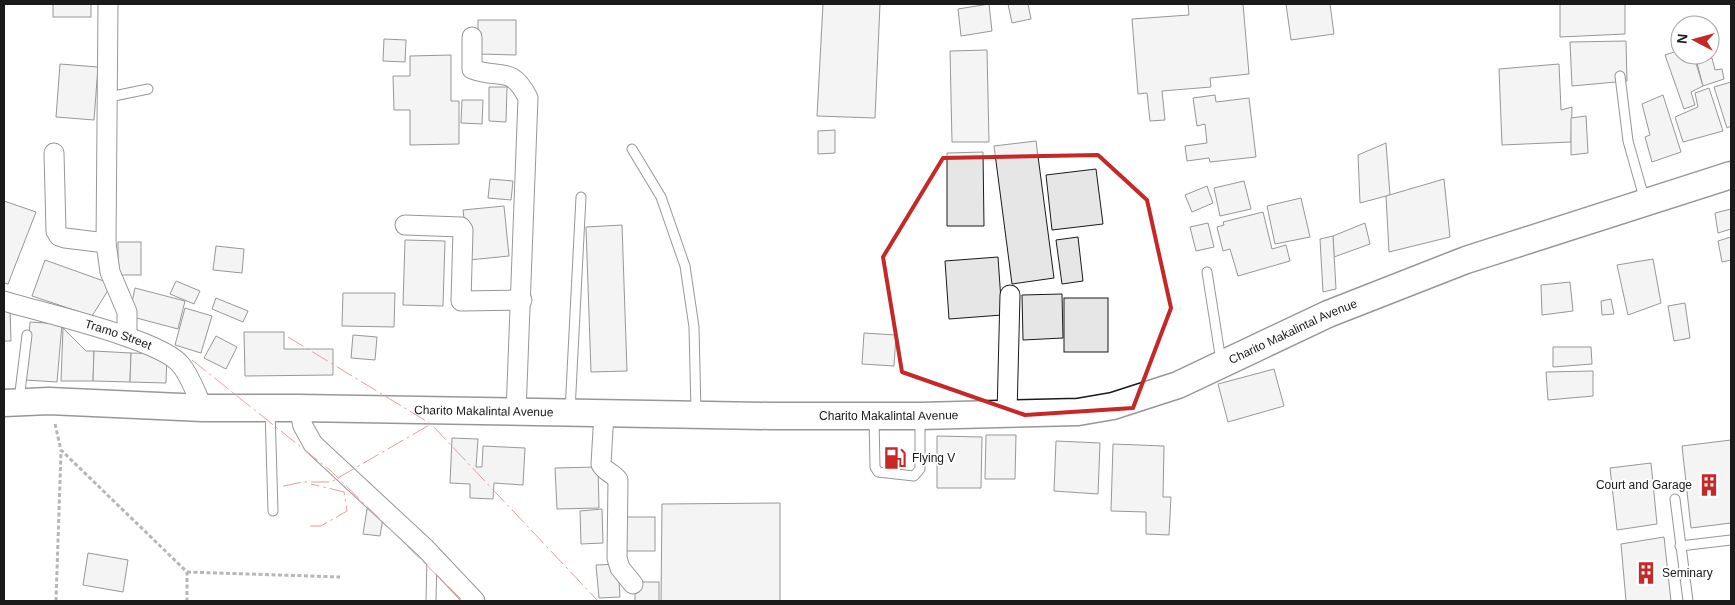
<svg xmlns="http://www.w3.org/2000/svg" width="1735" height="605" font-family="Arial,sans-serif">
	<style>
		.building { fill: #e6e6e6; stroke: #1a1a1a }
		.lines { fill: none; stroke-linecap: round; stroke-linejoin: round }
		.service-casing { stroke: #1a1a1a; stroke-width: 11 }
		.minor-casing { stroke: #1a1a1a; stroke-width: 21 }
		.secondary-casing { stroke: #1a1a1a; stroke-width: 29 }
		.path { stroke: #5f5f5f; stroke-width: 3; stroke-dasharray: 4 2.5; stroke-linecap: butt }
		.service { stroke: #fff; stroke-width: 9 }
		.minor { stroke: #fff; stroke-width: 19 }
		.secondary { stroke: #fff; stroke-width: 26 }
		.power { stroke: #c62828; stroke-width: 1; stroke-dasharray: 18 4 2.5 4; stroke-linecap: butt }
		.marked { fill: none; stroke: #c62828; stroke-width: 4; stroke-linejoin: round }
		.labels { text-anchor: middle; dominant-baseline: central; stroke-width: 4; stroke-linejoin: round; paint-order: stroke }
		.street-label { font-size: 12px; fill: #1a1a1a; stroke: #fff }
		.poi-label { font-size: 12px; fill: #1a1a1a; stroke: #fff; text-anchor: start }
	</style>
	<rect width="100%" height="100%" fill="#fff"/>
	<g class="building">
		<rect x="53" y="4" width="38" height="13"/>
		<path d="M823,4H880L875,118L817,116Z"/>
		<path d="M989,4L992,31L961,36L958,9Z"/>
		<path d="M1008,4H1028L1031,19L1012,23Z"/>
		<path d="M1188,4H1243L1249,74L1210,78L1211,87L1162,91L1165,120L1150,121L1147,93L1138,94L1132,19L1189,15Z"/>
		<path d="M1286,4H1330L1334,34L1291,40Z"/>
		<path d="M1560,4H1625V34L1560,37Z"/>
		<path d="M478,20H516V55L478,54Z"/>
		<path d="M384,39L406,40L405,62L383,61Z"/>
		<path d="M1626,41L1627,81L1572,86L1570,42Z"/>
		<path d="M987,50L989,142H952L950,51Z"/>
		<path d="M1680,50V55H1685L1686,60L1694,57L1703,86L1691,92L1695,105L1684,109L1665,55Z"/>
		<path d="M451,55V101H459V144L410,145V110H394L393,76H410V56Z"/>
		<path d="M1712,58L1715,70L1722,69L1724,79L1703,86L1697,63Z"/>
		<path d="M60,64L98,67L94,120L56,117Z"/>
		<path d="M1559,64L1561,110L1572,107L1571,142L1502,145L1499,69Z"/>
		<path d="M1731,82V126L1727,128L1714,87Z"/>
		<path d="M489,87H507L506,122L489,121Z"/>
		<path d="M1709,88L1723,131L1683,142L1675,117L1698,107L1695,93Z"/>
		<path d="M1215,95L1216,102L1249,98L1256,157L1210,162L1209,158L1187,161L1185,146L1207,143L1205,124L1197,126L1193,98Z"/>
		<path d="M1663,95L1681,152L1652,162L1645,137L1650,135L1642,104Z"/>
		<path d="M462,100H483L482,124L461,123Z"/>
		<path d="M1586,116L1588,153L1571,155V118Z"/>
		<path d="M835,130V153L818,154V131Z"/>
		<path d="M1036,141L1054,278L1012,284L994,146Z"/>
		<path d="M1386,143L1390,195L1360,203L1358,155Z"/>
		<path d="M983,152L984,226H947V153Z"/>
		<path d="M1096,169L1103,224L1052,230L1046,175Z"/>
		<path d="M490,179L513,181L511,200L488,198Z"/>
		<path d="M1444,179L1450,237L1389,252L1386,196Z"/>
		<path d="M1244,181L1251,209L1220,216L1214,188Z"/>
		<path d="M1207,186L1213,203L1192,212L1185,195Z"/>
		<path d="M1301,198L1310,237L1275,244L1267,206Z"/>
		<path d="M4,201L36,212L8,284L4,283Z"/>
		<path d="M504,206L509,256L469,260L463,210Z"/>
		<path d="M1731,209V229L1718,233L1715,213Z"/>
		<path d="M1263,212L1272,249L1286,245L1290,261L1238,276L1230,249L1223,251L1217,227L1224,225L1223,222Z"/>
		<path d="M1208,223L1214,247L1196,251L1190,227Z"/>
		<path d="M1365,223L1370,244L1334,257L1333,236Z"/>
		<path d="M622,225L627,371L591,372L586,227Z"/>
		<path d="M1333,236L1336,289L1323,292L1320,239Z"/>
		<path d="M1078,237L1083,281L1062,284L1056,240Z"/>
		<path d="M1731,237V260L1722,262L1718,241Z"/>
		<path d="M405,240L445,241L443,306L403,305Z"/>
		<rect x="118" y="242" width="23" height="33"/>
		<path d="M216,246L244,249L242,273L213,270Z"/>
		<path d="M998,257L1002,315L949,319L945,261Z"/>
		<path d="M1653,259L1661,303L1628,315L1617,265Z"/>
		<path d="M45,260L112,284L92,316L32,296Z"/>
		<path d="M176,281L200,291L194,304L170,294Z"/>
		<path d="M1570,282L1573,311L1542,315L1541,285Z"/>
		<path d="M135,288L185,301L178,329L129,316Z"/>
		<path d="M343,293H395L394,327L342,326Z"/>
		<path d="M1062,294L1063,338L1023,340L1022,295Z"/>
		<path d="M216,298L248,311L243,322L212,309Z"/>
		<rect x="1064" y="298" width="44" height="54"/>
		<path d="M1611,299L1614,314L1602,315L1601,301Z"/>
		<path d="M1685,303L1690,338L1674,341L1668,306Z"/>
		<path d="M4,307H10L11,341H4Z"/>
		<path d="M185,308L212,316L201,353L175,345Z"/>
		<path d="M30,322L62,324L57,382L25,380Z"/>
		<path d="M63,328L86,351H94L93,381H61Z"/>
		<path d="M244,332H284V349H333V375L245,376Z"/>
		<path d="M864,333L896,335L894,366L862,364Z"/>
		<path d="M353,335L377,337L375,360L351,358Z"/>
		<path d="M216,336L237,347L226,369L204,358Z"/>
		<path d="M1553,347H1591L1592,364L1553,367Z"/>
		<path d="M94,351L131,353L130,382L93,381Z"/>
		<path d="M131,353L167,354L166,383L130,382Z"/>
		<path d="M1274,369L1284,406L1228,422L1218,384Z"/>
		<path d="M1593,371V396L1548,400L1546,372Z"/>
		<path d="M986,435H1016L1015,479H985Z"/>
		<path d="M937,436L982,437L981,488H937Z"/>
		<path d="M452,438L478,439L476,467H482L483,446L525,448L523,485L494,483L493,499L470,498V484L450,483Z"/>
		<path d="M1731,440V523L1691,528L1682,446Z"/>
		<path d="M1056,441L1100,443L1098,494L1054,491Z"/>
		<path d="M1113,444L1164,446L1163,497H1171L1169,535L1146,534V512L1111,511Z"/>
		<path d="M1651,463L1657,524L1617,530L1610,468Z"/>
		<path d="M598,467L599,508L557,509L555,468Z"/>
		<path d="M780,503V601H661L662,504Z"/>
		<path d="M367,509L384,512L380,536L363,534Z"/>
		<path d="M602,509L603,543L581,544L580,511Z"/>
		<rect x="621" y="517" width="34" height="34"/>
		<path d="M1664,537L1671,601H1626L1621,544Z"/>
		<path d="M88,553L128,560L123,592L83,585Z"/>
		<path d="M618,564L620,597L599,598L596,565Z"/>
		<rect x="635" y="582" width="24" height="19"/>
	</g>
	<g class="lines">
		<defs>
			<g id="service">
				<path d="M1620,76L1628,141L1645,201"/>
				<path d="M109,97L148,89"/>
				<path d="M632,149L661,197L685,266L694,327L696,412"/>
				<path d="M1207,272L1221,361"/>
				<path d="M19,400L27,335"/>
				<path d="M270,410L273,511"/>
				<path d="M570,411L581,197"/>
				<path d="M874,417L875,467L878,472L914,476L920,469V419"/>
				<path d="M1675,499L1688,601"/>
				<path d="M1680,546L1731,540"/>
				<path d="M431,601L432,557"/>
			</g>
			<g id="minor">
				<path d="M108,4L106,243L110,272L127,312V336"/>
				<path d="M472,37V69C500,80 511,64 528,98L516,413"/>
				<path d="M54,153L56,231L59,236L65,238L106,243"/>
				<path d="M405,225L461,227L463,230L461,301L522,300"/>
				<path id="s1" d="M4,301C39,312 160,339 180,364C190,375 196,394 203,408"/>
				<path d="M299,408L303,426L313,444L425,548L475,601"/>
				<path d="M604,413L601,464C605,472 613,473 618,480L617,558L620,568L633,584"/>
				<path d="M1007,414L1010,295"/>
			</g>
			<g id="secondary">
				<path id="s2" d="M4,403L49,401L203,408H299L771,416H920L1078,412L1113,406L1178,385L1328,314L1466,260L1731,175"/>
			</g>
		</defs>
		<use href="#service" class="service-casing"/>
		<use href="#minor" class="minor-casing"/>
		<use href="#secondary" class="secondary-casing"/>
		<g class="path">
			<path d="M55,424L61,450L187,572V601"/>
			<path d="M187,572L340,577"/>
			<path d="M56,601L61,451"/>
		</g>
		<use href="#service" class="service"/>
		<use href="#minor" class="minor"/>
		<use href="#secondary" class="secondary"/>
		<g class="power">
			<path d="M288,337L431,424L598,601"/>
			<path d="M192,360L331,471L463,601"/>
			<path d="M283,486L303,482H331L431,424"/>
			<path d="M310,526H321L347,511L344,492L311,484"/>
		</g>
	</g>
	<path d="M0 0H1735V605H0ZM1098,155L1147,200L1171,308L1133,408L1025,415L902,372L883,257L943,158Z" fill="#fff" fill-opacity=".55" fill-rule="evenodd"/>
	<path class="marked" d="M1098,155L1147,200L1171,308L1133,408L1025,415L902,372L883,257L943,158Z"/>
	<defs>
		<symbol id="fuel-bare" viewBox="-9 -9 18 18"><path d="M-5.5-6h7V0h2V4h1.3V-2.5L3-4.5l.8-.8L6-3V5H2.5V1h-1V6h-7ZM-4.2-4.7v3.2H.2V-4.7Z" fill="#c62828" stroke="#fff" stroke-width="2.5" paint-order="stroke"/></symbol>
		<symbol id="building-bare" viewBox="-9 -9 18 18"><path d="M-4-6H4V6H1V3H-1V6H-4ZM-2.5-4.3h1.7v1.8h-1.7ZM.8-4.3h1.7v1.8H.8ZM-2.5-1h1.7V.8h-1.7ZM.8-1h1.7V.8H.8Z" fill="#c62828" stroke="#fff" stroke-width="2.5" paint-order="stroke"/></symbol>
	</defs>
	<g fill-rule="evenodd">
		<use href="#fuel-bare" x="879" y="442" width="32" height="32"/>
		<use href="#building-bare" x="1693" y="469" width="32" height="32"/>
		<use href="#building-bare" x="1630" y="557" width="32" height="32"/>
	</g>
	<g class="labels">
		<g class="street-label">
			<text stroke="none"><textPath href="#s2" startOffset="1305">Charito Makalintal Avenue</textPath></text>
			<text stroke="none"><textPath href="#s1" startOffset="119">Tramo Street</textPath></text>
			<text stroke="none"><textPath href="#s2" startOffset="480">Charito Makalintal Avenue</textPath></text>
			<text stroke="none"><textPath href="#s2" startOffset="885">Charito Makalintal Avenue</textPath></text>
		</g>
		<g class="poi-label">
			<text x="912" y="458">Flying V</text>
			<text x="1692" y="485" text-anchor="end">Court and Garage</text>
			<text x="1662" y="573">Seminary</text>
		</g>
	</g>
	<rect width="1735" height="605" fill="none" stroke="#1a1a1a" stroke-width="10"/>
	<g transform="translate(1695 40) rotate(276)"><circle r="24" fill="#ffffff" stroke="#a3a3a3"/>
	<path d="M0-4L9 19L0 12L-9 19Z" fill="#c62828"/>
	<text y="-8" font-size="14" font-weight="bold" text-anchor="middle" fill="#1a1a1a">N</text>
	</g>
</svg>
